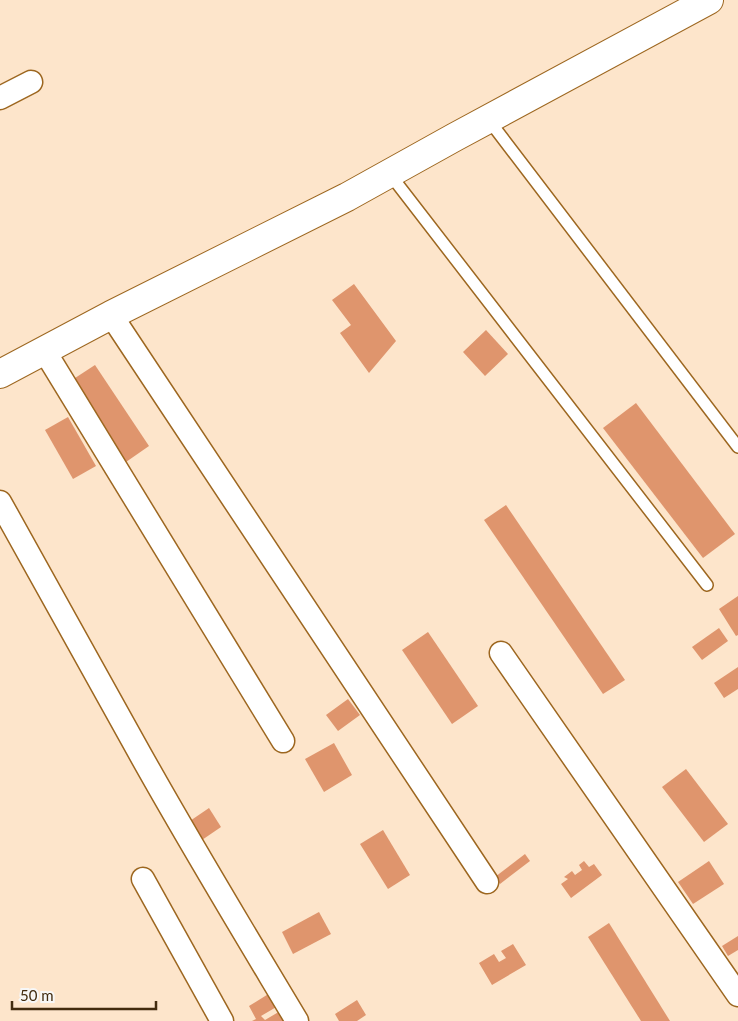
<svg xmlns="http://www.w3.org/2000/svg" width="738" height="1021" font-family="Lato,sans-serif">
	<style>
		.building { fill: #df956d }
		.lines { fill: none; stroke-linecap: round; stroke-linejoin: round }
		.service-casing { stroke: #9d6720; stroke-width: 14 }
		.minor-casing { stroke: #9d6720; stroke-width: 25 }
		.tertiary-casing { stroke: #9d6720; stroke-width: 30 }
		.service { stroke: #fff; stroke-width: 11 }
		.minor { stroke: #fff; stroke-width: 22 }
		.tertiary { stroke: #fff; stroke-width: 28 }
	</style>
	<rect width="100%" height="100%" fill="#fde5cb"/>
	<g class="building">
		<path d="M354,284L396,341L369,373L340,333L351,325L332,300Z"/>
		<path d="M486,330L508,354L485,376L463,352Z"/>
		<path d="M95,365L149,446L126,462L72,380Z"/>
		<path d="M636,403L735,534L703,558L603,428Z"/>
		<path d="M68,417L96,466L73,479L45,430Z"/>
		<path d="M506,505L625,680L603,694L484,520Z"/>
		<path d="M738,596V635L736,636L719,609Z"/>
		<path d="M719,628L728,641L702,660L692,647Z"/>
		<path d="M428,632L478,706L452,724L402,650Z"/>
		<path d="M738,667V689L724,698L714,683Z"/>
		<path d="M348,699L360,715L338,731L326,715Z"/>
		<path d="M334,743L352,775L324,792L305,759Z"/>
		<path d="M686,769L728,824L704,842L662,787Z"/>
		<path d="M209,808L221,827L199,842L187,823Z"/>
		<path d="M383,830L410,875L388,889L360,844Z"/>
		<path d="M525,854L530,861L500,884L495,877Z"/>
		<path d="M584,861L589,867L594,864L602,875L571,898L561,884L568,879L564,877L572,871L575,875L582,870L579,865Z"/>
		<path d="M709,861L724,884L693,904L678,882Z"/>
		<path d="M319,912L331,934L293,954L282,932Z"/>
		<path d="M609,923L670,1021H641L588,937Z"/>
		<path d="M738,936V950L728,956L722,946Z"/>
		<path d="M513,944L526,965L492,985L479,963L494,954L499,962L506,958L501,951Z"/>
		<path d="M270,993L278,1006L261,1016L265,1020L282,1010L288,1021H252L256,1019L249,1006Z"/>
		<path d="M357,1000L366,1015L357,1021H339L335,1014Z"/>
	</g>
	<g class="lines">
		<defs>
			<g id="service">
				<path d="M488,119L738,447"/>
				<path d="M389,173L707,585"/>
			</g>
			<g id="minor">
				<path d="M0,98L31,82"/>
				<path d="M111,315L487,882"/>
				<path d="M44,350L283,741"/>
				<path d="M0,502C45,582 89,663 134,743C186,837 242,929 297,1021"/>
				<path d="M501,653L738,995"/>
				<path d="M143,879L222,1021"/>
			</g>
			<path id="tertiary" d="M0,374L111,315L347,197L455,137L709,0"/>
		</defs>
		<use href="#service" class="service-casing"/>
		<use href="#minor" class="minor-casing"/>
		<use href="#tertiary" class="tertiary-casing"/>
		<use href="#service" class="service"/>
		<use href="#minor" class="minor"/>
		<use href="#tertiary" class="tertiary"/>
	</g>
	<path d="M12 1001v8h144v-8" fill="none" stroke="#422b0e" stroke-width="2.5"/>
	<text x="20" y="1001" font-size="15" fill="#422b0e" stroke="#f7f7f7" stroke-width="4" paint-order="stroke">50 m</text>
</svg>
